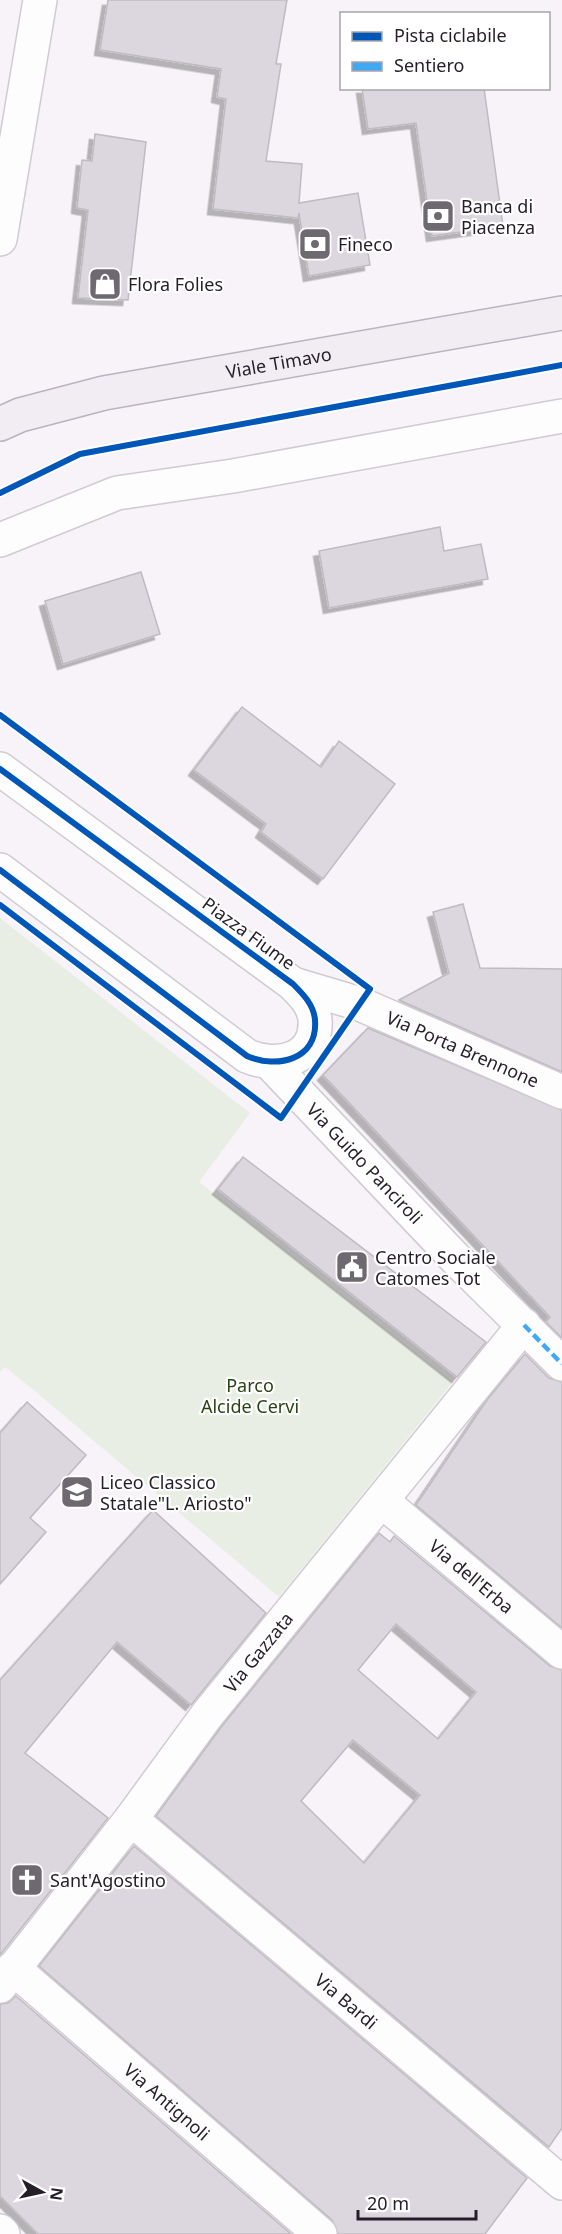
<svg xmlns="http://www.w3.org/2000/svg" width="562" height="2234" font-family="'Noto Sans',sans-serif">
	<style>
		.green { fill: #e8eee3 }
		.building { fill: #dcd6de; stroke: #c0bac2; stroke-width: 1.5; fill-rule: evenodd; filter: url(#shadow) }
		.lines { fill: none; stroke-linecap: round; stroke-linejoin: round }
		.minor-casing { stroke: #d0cbd3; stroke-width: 36 }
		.major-casing { stroke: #bbb3bf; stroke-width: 36 }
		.minor { stroke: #fefdfe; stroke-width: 33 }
		.major { stroke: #f1edf3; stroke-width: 33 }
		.quiet { stroke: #3fa9f5; stroke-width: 4.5; stroke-dasharray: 9 4.5; stroke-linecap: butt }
		.cycleway-casing { stroke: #fff; stroke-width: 10 }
		.cycleway { stroke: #0057b8; stroke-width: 6 }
		.labels { text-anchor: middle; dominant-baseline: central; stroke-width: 4.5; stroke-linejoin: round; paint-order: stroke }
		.poi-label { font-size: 18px; fill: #251e29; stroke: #fff; text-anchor: start }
		.street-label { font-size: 18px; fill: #251e29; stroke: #fff }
		.park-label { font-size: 18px; fill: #2a4315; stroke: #fff }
	</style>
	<defs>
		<filter id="shadow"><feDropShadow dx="-5.5" dy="5.5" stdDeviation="0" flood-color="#0004"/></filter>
	</defs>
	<rect width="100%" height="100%" fill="#f7f3f8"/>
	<path class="green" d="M0,918L250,1113L199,1182L453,1382L279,1597L30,1387L5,1367L0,1372Z"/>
	<g class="building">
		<path d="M108,0H287L276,64H281L266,161L302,164L299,203L358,193L370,265L309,276L299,213L298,218L213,209L226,99L217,97L221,69L100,50Z"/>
		<path d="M362,88H484L503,226L432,236L416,123L368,129Z"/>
		<path d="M95,134L146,142L128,300L78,298L88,210L77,208L82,160L92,161Z"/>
		<path d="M440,527L444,551L481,544L488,579L329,608L319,551Z"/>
		<path d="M141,572L160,634L63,664L45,601Z"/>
		<path d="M242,707L321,767L339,741L395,784L323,879L261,832L266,824L194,770Z"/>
		<path d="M463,904L480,968L562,969V1072L399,1000L449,973L433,912Z"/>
		<path d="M368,1028L562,1110V1338L546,1322L550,1317L323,1075Z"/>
		<path d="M243,1157L486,1342L457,1377L218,1189Z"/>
		<path d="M525,1354L549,1378L562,1382V1628L416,1505L487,1400Z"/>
		<path d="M27,1402L86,1455L30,1518L46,1532L0,1584V1433Z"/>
		<path d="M153,1510L266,1613L191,1705L117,1642L25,1753L108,1818L0,1955V1680Z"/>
		<path d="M379,1533L390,1542L394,1536L550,1666L562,1670V2128L549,2147L156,1816L222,1726ZM396,1624L476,1692L438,1739L358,1670ZM353,1740L420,1795L364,1863L301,1801Z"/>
		<path d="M134,1846L527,2178L485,2234H338L332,2220L39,1966Z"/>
		<path d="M16,1996L291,2234H38L0,2196V2004L8,2003Z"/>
	</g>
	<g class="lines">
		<defs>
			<g id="minor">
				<path d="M0,239L40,0"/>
				<path d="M0,540L117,493L233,476L562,416"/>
				<path d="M0,769L293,984C303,994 314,1005 315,1020C318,1060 277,1069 247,1056L0,870"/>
				<path id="s1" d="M293,984L360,1004L562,1092"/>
				<path id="s2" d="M270,1063L455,1258L562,1364"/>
				<path id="s3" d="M382,1501L562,1652"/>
				<path id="s4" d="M131,1819L562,2183"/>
				<path id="s5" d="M13,1968L320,2234"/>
				<path id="s6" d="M0,1986L131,1819L207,1715L524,1325"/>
				<path d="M0,2231L3,2234"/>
			</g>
			<g id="major">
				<path id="s7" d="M0,424L20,415L104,393L562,313"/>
			</g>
		</defs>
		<use href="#minor" class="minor-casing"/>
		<use href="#major" class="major-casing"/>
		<use href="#minor" class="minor"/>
		<use href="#major" class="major"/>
		<path class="quiet" d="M524,1325L562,1364"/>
		<defs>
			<g id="cycleway">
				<path d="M0,493L80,454L562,365"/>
				<path d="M0,715L370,989L281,1118L0,905"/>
				<path d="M0,769L293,984C303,994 314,1005 315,1020C318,1060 277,1069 247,1056L0,870"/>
			</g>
		</defs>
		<use href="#cycleway" class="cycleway-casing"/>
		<use href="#cycleway" class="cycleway"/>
	</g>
	<defs>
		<symbol id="bank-square" viewBox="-11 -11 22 22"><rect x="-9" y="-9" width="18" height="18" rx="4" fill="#6e6971" stroke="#fff"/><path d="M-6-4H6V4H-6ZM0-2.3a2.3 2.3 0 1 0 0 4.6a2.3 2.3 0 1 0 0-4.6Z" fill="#fff"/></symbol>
		<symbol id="shop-square" viewBox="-11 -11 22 22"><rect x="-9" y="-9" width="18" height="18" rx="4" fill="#6e6971" stroke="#fff"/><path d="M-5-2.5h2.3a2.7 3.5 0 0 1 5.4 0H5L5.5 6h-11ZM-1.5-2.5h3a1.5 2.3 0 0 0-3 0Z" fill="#fff"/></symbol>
		<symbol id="civic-square" viewBox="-11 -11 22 22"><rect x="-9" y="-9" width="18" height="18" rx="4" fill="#6e6971" stroke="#fff"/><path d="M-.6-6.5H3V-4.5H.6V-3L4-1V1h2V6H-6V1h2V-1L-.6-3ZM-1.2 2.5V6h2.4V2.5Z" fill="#fff"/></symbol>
		<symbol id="school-square" viewBox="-11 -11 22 22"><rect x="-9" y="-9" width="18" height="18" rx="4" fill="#6e6971" stroke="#fff"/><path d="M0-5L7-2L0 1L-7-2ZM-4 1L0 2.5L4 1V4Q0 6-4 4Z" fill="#fff"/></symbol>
		<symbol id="church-square" viewBox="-11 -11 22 22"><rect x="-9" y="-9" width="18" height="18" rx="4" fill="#6e6971" stroke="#fff"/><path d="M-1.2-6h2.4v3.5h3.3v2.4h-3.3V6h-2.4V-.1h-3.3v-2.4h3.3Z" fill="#fff"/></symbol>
	</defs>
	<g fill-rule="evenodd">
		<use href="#bank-square" x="419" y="197" width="38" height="38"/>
		<use href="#bank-square" x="296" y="225" width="38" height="38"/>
		<use href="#shop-square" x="86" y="265" width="38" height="38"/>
		<use href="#civic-square" x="333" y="1248" width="38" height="38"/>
		<use href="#school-square" x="58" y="1473" width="38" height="38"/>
		<use href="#church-square" x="8" y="1861" width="38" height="38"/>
	</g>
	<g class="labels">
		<g class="poi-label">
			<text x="461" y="206">Banca di<tspan x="461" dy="21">Piacenza</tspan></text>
			<text x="338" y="244">Fineco</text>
			<text x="128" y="284">Flora Folies</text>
			<text x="375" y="1257">Centro Sociale<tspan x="375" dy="21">Catomes Tot</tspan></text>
			<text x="100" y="1482">Liceo Classico<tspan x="100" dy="21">Statale"L. Ariosto"</tspan></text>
			<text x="50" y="1880">Sant'Agostino</text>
		</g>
		<g class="street-label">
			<text stroke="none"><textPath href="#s7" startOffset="286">Viale Timavo</textPath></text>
			<text transform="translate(249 933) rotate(36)">Piazza Fiume</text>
			<text stroke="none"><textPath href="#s1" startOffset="182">Via Porta Brennone</textPath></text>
			<text stroke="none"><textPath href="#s2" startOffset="138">Via Guido Panciroli</textPath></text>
			<text stroke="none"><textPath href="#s3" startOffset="117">Via dell'Erba</textPath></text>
			<text stroke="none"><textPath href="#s6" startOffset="422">Via Gazzata</textPath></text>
			<text stroke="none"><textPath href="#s4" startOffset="282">Via Bardi</textPath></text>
			<text stroke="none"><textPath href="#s5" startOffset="204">Via Antignoli</textPath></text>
		</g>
		<g class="park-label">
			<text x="250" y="1385">Parco<tspan x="250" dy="21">Alcide Cervi</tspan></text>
		</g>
	</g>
	<rect x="340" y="12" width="210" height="78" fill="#ffffff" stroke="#a8a5a9" stroke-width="1.5"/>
	<rect x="352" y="32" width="30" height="9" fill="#0057b8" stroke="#a8a5a9" stroke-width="1.5"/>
	<text x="394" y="42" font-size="18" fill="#251e29">Pista ciclabile</text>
	<rect x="352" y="62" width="30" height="9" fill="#3fa9f5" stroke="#a8a5a9" stroke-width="1.5"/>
	<text x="394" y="72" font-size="18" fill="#251e29">Sentiero</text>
	<g transform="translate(42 2192) rotate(98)" stroke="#ffffff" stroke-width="4.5" paint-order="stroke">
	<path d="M0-4.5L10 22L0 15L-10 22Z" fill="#251e29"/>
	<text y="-9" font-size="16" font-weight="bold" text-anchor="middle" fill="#251e29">N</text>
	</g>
	<path d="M358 2210v9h118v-9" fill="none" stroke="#251e29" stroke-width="3"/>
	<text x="367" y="2210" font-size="18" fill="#251e29" stroke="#ffffff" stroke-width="4.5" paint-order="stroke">20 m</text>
</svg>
